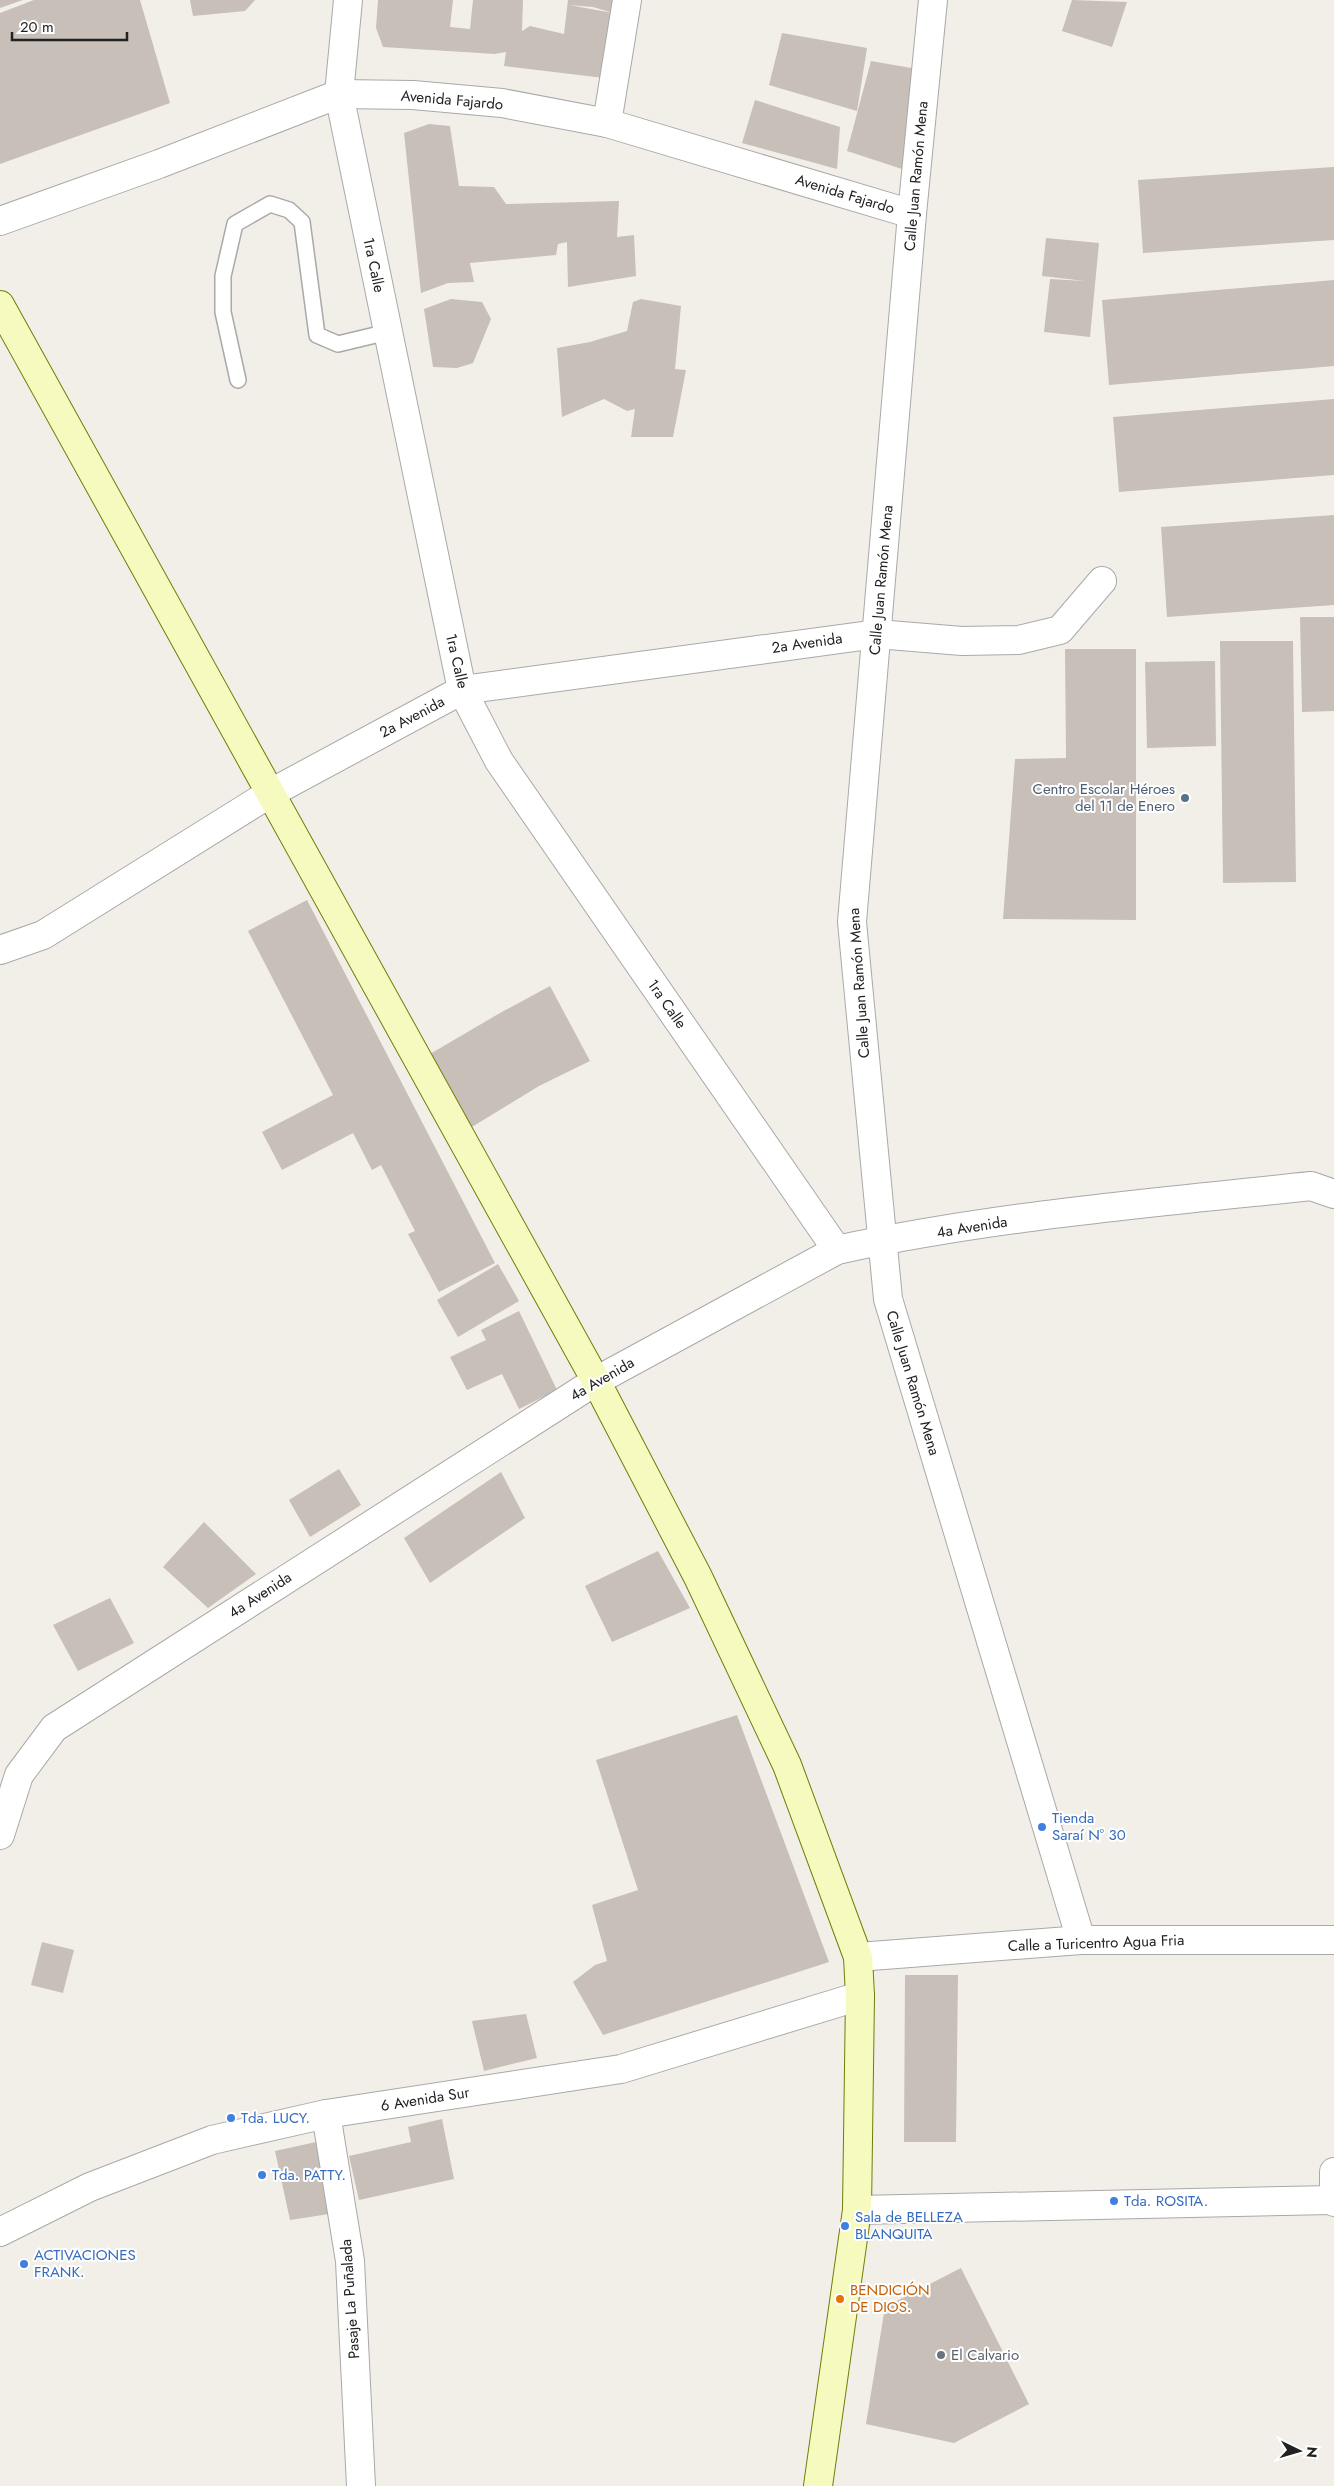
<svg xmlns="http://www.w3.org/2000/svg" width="1334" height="2486" font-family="Jost,sans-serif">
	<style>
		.building { fill: #c7bfb8 }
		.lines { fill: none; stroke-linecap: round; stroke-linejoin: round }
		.service-casing { stroke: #a9a9a9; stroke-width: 18 }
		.minor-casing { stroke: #a9a9a9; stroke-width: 30 }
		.secondary-casing { stroke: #707d05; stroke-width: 30 }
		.service { stroke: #fff; stroke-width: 15 }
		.minor { stroke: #fff; stroke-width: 28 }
		.secondary { stroke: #f7fabf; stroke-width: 28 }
		.service-dot { fill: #5c6f8a; stroke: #fff; stroke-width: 2 }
		.shop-dot { fill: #3f7fe0; stroke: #fff; stroke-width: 2 }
		.food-dot { fill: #e8710a; stroke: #fff; stroke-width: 2 }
		.worship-dot { fill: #6b7280; stroke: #fff; stroke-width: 2 }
		.labels { text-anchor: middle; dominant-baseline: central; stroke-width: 4; stroke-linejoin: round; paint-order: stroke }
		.street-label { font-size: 15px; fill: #222; stroke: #fff }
		.service-label { font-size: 15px; fill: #4e5e75; stroke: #fff; text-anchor: end }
		.shop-label { font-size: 15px; fill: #366cbe; stroke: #fff; text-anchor: start }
		.food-label { font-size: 15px; fill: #c56008; stroke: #fff; text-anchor: start }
		.worship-label { font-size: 15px; fill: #5b616d; stroke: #fff; text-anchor: start }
	</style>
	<rect width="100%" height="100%" fill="#f2efe9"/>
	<g class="building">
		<path d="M0,0H23L0,8Z"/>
		<path d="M34,0H140L170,103L0,164V13Z"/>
		<path d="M190,0H255L245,11L193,16Z"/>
		<path d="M378,0H453L450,27L470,29L473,0H523L522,31L530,26L564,34L568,0H616L613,13L593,7L569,5L613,13L604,78L504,66L506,52L495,54L383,47L376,28Z"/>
		<path d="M1072,0L1127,2L1112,47L1062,31Z"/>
		<path d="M782,33L867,48L857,111L769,85Z"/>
		<path d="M871,61L917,69L912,122L902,169L847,151Z"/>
		<path d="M755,100L840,127L837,169L742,143Z"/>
		<path d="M429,124L450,126L459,186L494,187L506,204L619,201L617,237L634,235L636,276L568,287L567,242L558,244L556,255L470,263L474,282L448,283L421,293L404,133Z"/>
		<path d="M1334,167V240L1143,253L1138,180Z"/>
		<path d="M1046,238L1099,243L1090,337L1044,332L1050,279L1085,281L1042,276Z"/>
		<path d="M1334,280V366L1109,385L1102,300Z"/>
		<path d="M451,299L482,302L491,319L473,363L457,368L433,367L424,309Z"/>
		<path d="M641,299L681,306L675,369L686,370L673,437H631L635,409L627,411L604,399L562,417L557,348L590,342L627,331L633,302Z"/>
		<path d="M1334,399V475L1119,492L1113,417Z"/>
		<path d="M1334,515V605L1167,617L1161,527Z"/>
		<path d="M1300,617H1334V711L1302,712Z"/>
		<path d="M1220,641H1293L1296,882L1223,883Z"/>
		<path d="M1065,649H1136V920L1003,919L1015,759L1066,758Z"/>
		<path d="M1215,661L1216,746L1147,748L1145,662Z"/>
		<path d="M307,900L495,1263L439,1292L408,1234L415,1231L381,1165L372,1170L353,1133L282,1170L262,1132L333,1095L248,931Z"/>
		<path d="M550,986L590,1061L539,1086L467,1130L430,1054L500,1013Z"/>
		<path d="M498,1264L519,1301L458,1337L437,1300Z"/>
		<path d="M519,1311L557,1390L519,1409L502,1374L467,1390L450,1357L486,1340L481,1330Z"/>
		<path d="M339,1469L361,1505L310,1537L289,1500Z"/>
		<path d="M501,1472L525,1518L430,1583L404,1538Z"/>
		<path d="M204,1522L256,1574L208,1608L163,1567Z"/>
		<path d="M658,1551L690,1608L612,1642L585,1586Z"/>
		<path d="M110,1598L134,1643L78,1671L53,1625Z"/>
		<path d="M737,1715L829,1962L603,2035L573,1982L595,1965L607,1961L592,1905L638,1890L596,1760Z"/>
		<path d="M42,1942L74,1950L63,1993L31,1985Z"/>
		<path d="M905,1975H958L956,2142H904Z"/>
		<path d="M526,2014L537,2058L484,2071L472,2021Z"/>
		<path d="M442,2119L454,2179L359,2200L349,2156L411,2142L408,2127Z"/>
		<path d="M316,2142L329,2214L290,2220L275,2151Z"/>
		<path d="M961,2268L1029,2404L954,2443L866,2424L885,2307Z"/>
	</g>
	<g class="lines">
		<defs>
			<path id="service" d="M238,380L223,312V276L235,224L270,204L289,210L302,222L317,335L338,344L388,332"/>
			<g id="minor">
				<path d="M348,0L339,94L462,690L499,761L837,1250"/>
				<path d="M933,0L912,214L852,922L888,1299L1081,1940"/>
				<path d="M607,123L627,0"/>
				<path d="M0,221L159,164L339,94L413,95L502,103L607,123L912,214"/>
				<path d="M0,950L43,935L269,794L462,690L877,634L962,641L1019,640L1060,630L1102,581"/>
				<path d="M0,1835L19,1775L54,1728L596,1381L837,1250C993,1216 1153,1203 1311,1186L1334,1194"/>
				<path d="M858,1957L1081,1940H1334"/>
				<path d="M326,2114L350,2261L361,2486"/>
				<path d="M1334,2172V2202"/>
				<path d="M857,2210L1332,2200"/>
				<path d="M0,2232L90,2187L212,2140L326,2114L621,2069L860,1996"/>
			</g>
			<path id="secondary" d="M0,305L596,1381L698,1577L787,1765L858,1957L860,1996L857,2210L818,2486"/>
		</defs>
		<use href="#service" class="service-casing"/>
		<use href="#minor" class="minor-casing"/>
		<use href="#secondary" class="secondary-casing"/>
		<use href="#service" class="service"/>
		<use href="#minor" class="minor"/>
		<use href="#secondary" class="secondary"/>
	</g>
	<circle class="service-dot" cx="1185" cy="798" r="5"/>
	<g class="shop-dot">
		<circle cx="1042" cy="1827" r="5"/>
		<circle cx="231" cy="2118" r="5"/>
		<circle cx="262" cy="2175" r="5"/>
		<circle cx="1114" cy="2201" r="5"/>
		<circle cx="845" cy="2226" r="5"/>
		<circle cx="24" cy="2264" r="5"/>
	</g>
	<circle class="food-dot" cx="840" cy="2299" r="5"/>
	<circle class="worship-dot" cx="941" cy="2355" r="5"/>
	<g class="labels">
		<g class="street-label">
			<text transform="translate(452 100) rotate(5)">Avenida Fajardo</text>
			<text transform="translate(916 176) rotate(-85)">Calle Juan Ramón Mena</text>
			<text transform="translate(845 194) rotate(17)">Avenida Fajardo</text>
			<text transform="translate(374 265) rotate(78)">1ra Calle</text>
			<text transform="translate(881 580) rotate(-85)">Calle Juan Ramón Mena</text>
			<text transform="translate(807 643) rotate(-8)">2a Avenida</text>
			<text transform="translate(457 661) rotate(77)">1ra Calle</text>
			<text transform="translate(412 717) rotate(-28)">2a Avenida</text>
			<text transform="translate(859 983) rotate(-94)">Calle Juan Ramón Mena</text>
			<text transform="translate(667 1004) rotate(55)">1ra Calle</text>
			<text transform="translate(972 1227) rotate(-9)">4a Avenida</text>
			<text transform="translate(602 1379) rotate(-30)">4a Avenida</text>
			<text transform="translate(913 1383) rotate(73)">Calle Juan Ramón Mena</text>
			<text transform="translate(260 1595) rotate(-33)">4a Avenida</text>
			<text transform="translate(1096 1943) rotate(-2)">Calle a Turicentro Agua Fria</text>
			<text transform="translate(425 2099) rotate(-9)">6 Avenida Sur</text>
			<text transform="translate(350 2299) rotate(-94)">Pasaje La Puñalada</text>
		</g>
		<g class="service-label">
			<text x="1175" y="789">Centro Escolar Héroes<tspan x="1175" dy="17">del 11 de Enero</tspan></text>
		</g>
		<g class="shop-label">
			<text x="1052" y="1818">Tienda<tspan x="1052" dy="17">Saraí Nº 30</tspan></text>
			<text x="241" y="2118">Tda. LUCY.</text>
			<text x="272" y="2175">Tda. PATTY.</text>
			<text x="1124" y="2201">Tda. ROSITA.</text>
			<text x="855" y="2217">Sala de BELLEZA<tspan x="855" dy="17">BLANQUITA</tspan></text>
			<text x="34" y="2255">ACTIVACIONES<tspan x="34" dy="17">FRANK.</tspan></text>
		</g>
		<g class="food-label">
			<text x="850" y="2290">BENDICIÓN<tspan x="850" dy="17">DE DIOS.</tspan></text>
		</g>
		<g class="worship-label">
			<text x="951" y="2355">El Calvario</text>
		</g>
	</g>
	<g transform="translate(1299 2451) rotate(95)" stroke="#ffffff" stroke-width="4" paint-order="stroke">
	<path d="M0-4L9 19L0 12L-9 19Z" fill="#222222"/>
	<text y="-8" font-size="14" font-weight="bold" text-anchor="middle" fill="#222222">N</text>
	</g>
	<path d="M12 32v8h115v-8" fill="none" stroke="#222222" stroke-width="2.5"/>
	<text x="20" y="32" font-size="15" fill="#222222" stroke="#ffffff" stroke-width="4" paint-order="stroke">20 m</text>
</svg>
